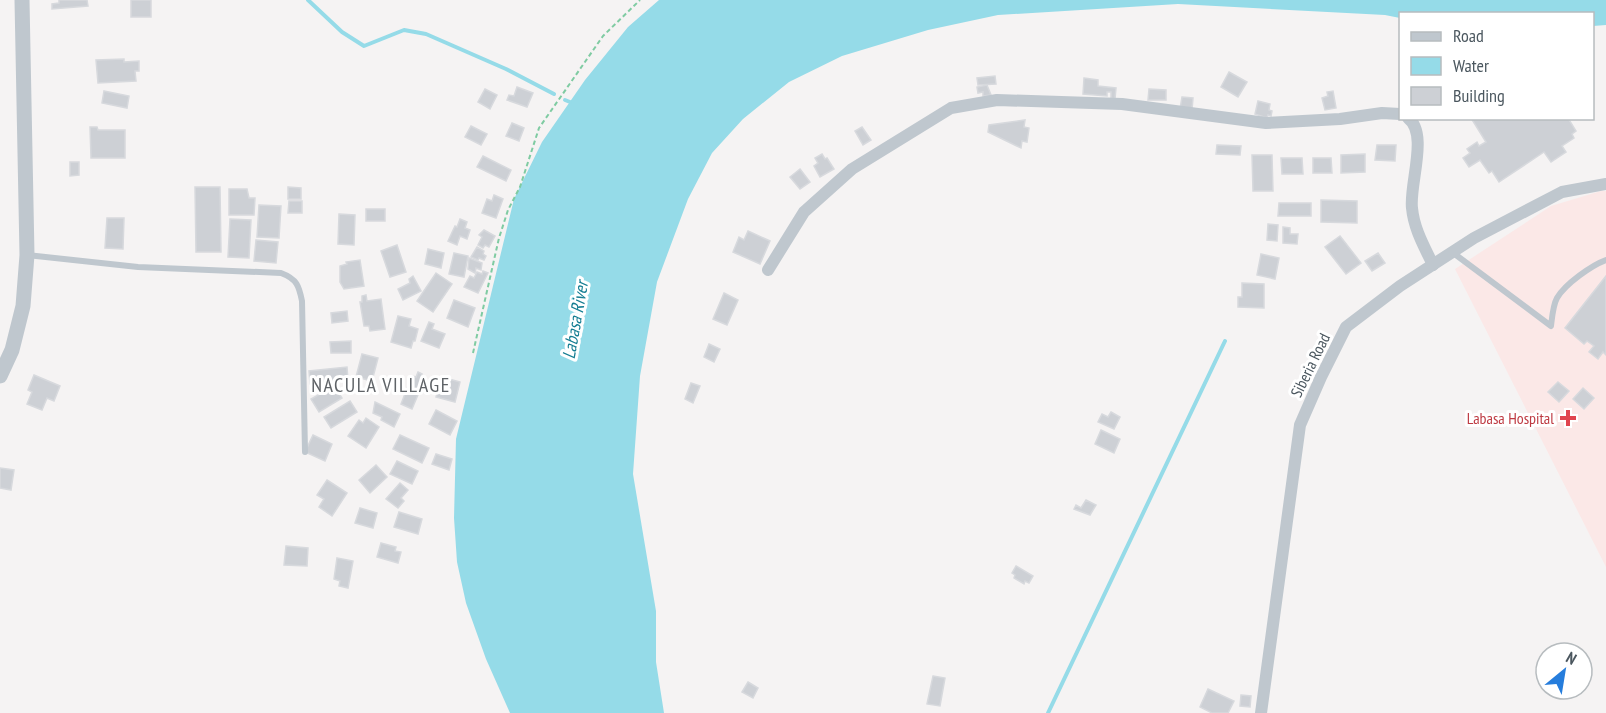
<svg xmlns="http://www.w3.org/2000/svg" width="1606" height="713" font-family="'PT Sans Narrow',sans-serif">
	<style>
		.medical { fill: #fbe8e7 }
		.water { fill: #95dbe8 }
		.lines { fill: none; stroke-linecap: round; stroke-linejoin: round }
		.stream { stroke: #95dbe8; stroke-width: 4 }
		.building { fill: #cdd0d5; stroke: #d7d9dd; stroke-width: 1.5 }
		.path { stroke: #7fcba2; stroke-width: 2; stroke-dasharray: 4.5 3; stroke-linecap: butt }
		.service { stroke: #bfc7ce; stroke-width: 6 }
		.minor { stroke: #bfc7ce; stroke-width: 12 }
		.tertiary { stroke: #bfc7ce; stroke-width: 15 }
		.health-dot { fill: #e0444e; stroke: #fff; stroke-width: 2 }
		.labels { text-anchor: middle; dominant-baseline: central; stroke-width: 6; stroke-linejoin: round; paint-order: stroke }
		.street-label { font-size: 16px; fill: #4b575f; stroke: #fff }
		.health-label { font-size: 16px; fill: #be3a42; stroke: #fff; text-anchor: end }
		.water-label { font-size: 18px; font-style: italic; fill: #147d92; stroke: #fff }
		.quarter-label { font-size: 20px; letter-spacing: 1.5px; fill: #5f6367; stroke: #fff }
	</style>
	<rect width="100%" height="100%" fill="#f5f3f3"/>
	<path class="medical" d="M1601,191H1606V567L1455,269L1551,206Z"/>
	<path class="water" d="M659,0H1606V25L1593,26L1592,14H1400V18L1385,15L1178,4L998,15L928,30L842,56L789,82L743,119L712,153L688,199L657,282L640,376L633,474L656,611V662L664,713H510L486,659L466,603L457,562L454,518L456,439L514,199L542,142L585,80L628,27Z"/>
	<g class="lines">
		<g class="stream">
			<path d="M308,0L342,32L364,46L404,30L426,34L506,69L554,94"/>
			<path d="M565,100L570,102"/>
			<path d="M1048,713L1225,341"/>
		</g>
	</g>
	<g class="building">
		<path d="M59,0H87L88,6L52,9V4L59,3Z"/>
		<rect x="131" y="0" width="20" height="17"/>
		<path d="M124,59V62L139,61V71H135L136,81L98,83L96,60Z"/>
		<path d="M1229,72L1247,82L1238,97L1221,87Z"/>
		<path d="M995,76L996,84L978,85L977,78Z"/>
		<path d="M1084,78L1098,80V86L1116,88L1115,99L1111,98V92H1107V96L1083,94Z"/>
		<path d="M987,85L991,95L983,96V92L978,93L977,87Z"/>
		<path d="M517,87L533,93L527,107L507,100L509,95L514,96Z"/>
		<path d="M485,89L497,95L490,109L478,102Z"/>
		<path d="M1149,89L1166,90V100H1148Z"/>
		<path d="M104,91L129,96L127,108L102,103Z"/>
		<path d="M1333,91L1336,108L1325,110L1322,98L1328,96L1327,92Z"/>
		<path d="M1182,97L1193,98L1192,110L1180,109Z"/>
		<path d="M1258,101L1270,104L1269,110L1272,111L1271,116L1268,115L1267,118L1255,114Z"/>
		<path d="M1471,118H1568L1576,131L1572,134L1574,138L1562,146L1566,152L1551,162L1544,152L1499,182L1492,171L1489,173L1480,160L1469,167L1463,158L1470,153L1467,149L1477,142L1479,146L1486,142Z"/>
		<path d="M1025,120L1024,127L1029,128L1027,142L1022,141L1021,148L988,132L989,125Z"/>
		<path d="M512,123L524,128L519,141L506,136Z"/>
		<path d="M471,126L487,134L481,145L465,137Z"/>
		<path d="M90,127H97L98,130H125V158H91Z"/>
		<path d="M862,127L871,140L863,145L855,131Z"/>
		<path d="M1217,145L1241,146L1240,155L1216,154Z"/>
		<path d="M1377,145H1396L1395,161L1375,160Z"/>
		<path d="M822,154L825,159L827,158L834,169L820,177L814,166L818,163L815,158Z"/>
		<path d="M1365,154V172L1341,173V155Z"/>
		<path d="M1252,155H1272L1273,191H1253Z"/>
		<path d="M483,156L511,170L506,181L477,167Z"/>
		<path d="M1281,158H1302L1303,174H1282Z"/>
		<path d="M1313,158H1331L1332,173H1313Z"/>
		<path d="M70,162H79V175L70,176Z"/>
		<path d="M800,169L810,182L800,189L790,177Z"/>
		<path d="M195,187H220L221,252H196Z"/>
		<path d="M288,187L301,188V199H288Z"/>
		<path d="M229,189H247L249,198H255L254,215H229Z"/>
		<path d="M494,195L503,199L496,218L482,213L487,199L492,201Z"/>
		<path d="M1321,200L1357,201V223L1321,222Z"/>
		<path d="M289,201H302V213H288Z"/>
		<path d="M1279,203H1311V216H1278Z"/>
		<path d="M259,205L281,206L279,238L257,237Z"/>
		<rect x="366" y="209" width="19" height="12"/>
		<path d="M339,214L355,215L354,245L338,244Z"/>
		<path d="M107,218H124L123,249L105,248Z"/>
		<path d="M230,219L251,220L249,258L228,257Z"/>
		<path d="M460,219L467,222L465,228L470,230L467,239L460,236L457,245L448,241L455,226L457,227Z"/>
		<path d="M1268,224L1278,225L1277,241L1267,240Z"/>
		<path d="M1283,227L1290,228V234H1298L1297,244L1283,243Z"/>
		<path d="M484,230L495,236L489,247L485,245L483,248L478,245L482,237L479,235Z"/>
		<path d="M748,231L770,241L760,264L733,252L739,237L744,240Z"/>
		<path d="M1340,236L1361,263L1346,274L1325,247Z"/>
		<path d="M256,240L278,242L276,263L254,261Z"/>
		<path d="M397,245L406,272L390,277L381,251Z"/>
		<path d="M477,247L484,251L483,254L486,256L484,260L479,258L478,260L471,257Z"/>
		<path d="M428,249L444,253L441,268L425,264Z"/>
		<path d="M454,253L468,256L464,277L449,274Z"/>
		<path d="M1378,253L1385,263L1372,271L1365,261Z"/>
		<path d="M1261,254L1279,258L1275,279L1257,275Z"/>
		<path d="M469,258L482,263L481,270L476,268L475,273L468,269Z"/>
		<path d="M360,260L364,286L344,289L340,282V266L347,264L346,262Z"/>
		<path d="M483,271L488,273L478,293L464,287L470,276L474,278L477,272L482,274Z"/>
		<path d="M436,273L452,284L433,312L417,301Z"/>
		<path d="M413,276L421,291L403,300L398,289L410,283L409,279Z"/>
		<path d="M1606,276V355L1603,352L1598,359L1589,352L1594,346L1587,341L1584,344L1565,328Z"/>
		<path d="M1242,283L1264,284V308L1238,307V297H1242Z"/>
		<path d="M724,293L738,300L727,325L713,319Z"/>
		<path d="M366,295L367,301L381,299L385,329L370,331L369,326H364L360,302H362V296Z"/>
		<path d="M454,300L475,308L468,327L447,318Z"/>
		<path d="M347,311L348,321L332,323L331,313Z"/>
		<path d="M398,316L411,319L409,326L418,329L415,341H413L411,348L391,342Z"/>
		<path d="M429,322L434,324L432,329L445,334L439,348L421,341Z"/>
		<path d="M351,341V353H331L330,342Z"/>
		<path d="M709,344L720,349L714,362L704,357Z"/>
		<path d="M362,354L378,358L372,381L356,377Z"/>
		<path d="M347,367L348,380L310,384L309,371Z"/>
		<path d="M418,372L422,374L421,377L425,378L412,409L401,404L412,376L416,377Z"/>
		<path d="M34,375L60,386L54,401L47,398L42,410L27,404L32,392L28,390Z"/>
		<path d="M442,377L460,382L455,402L436,397Z"/>
		<path d="M1558,382L1569,391L1559,402L1548,392Z"/>
		<path d="M691,383L700,386L693,403L685,399Z"/>
		<path d="M334,386L342,398L319,412L311,399Z"/>
		<path d="M1583,388L1594,398L1584,409L1573,399Z"/>
		<path d="M350,401L357,412L331,428L324,417Z"/>
		<path d="M375,402L400,414L394,427L381,420L382,417L373,413Z"/>
		<path d="M436,410L457,421L450,435L429,424Z"/>
		<path d="M1111,412L1120,417L1114,429L1098,422L1102,414L1108,417Z"/>
		<path d="M366,418L379,427L366,448L348,436L359,420L363,423Z"/>
		<path d="M1101,430L1120,439L1114,453L1095,444Z"/>
		<path d="M313,435L332,444L325,461L305,452Z"/>
		<path d="M400,435L429,448L422,463L393,449Z"/>
		<path d="M436,454L452,459L449,470L432,464Z"/>
		<path d="M397,461L418,471L412,484L390,474Z"/>
		<path d="M376,465L387,477L370,493L359,480Z"/>
		<path d="M0,468L14,470L11,490L0,488Z"/>
		<path d="M327,480L347,493L332,516L319,507L324,499L317,495Z"/>
		<path d="M400,483L408,490L401,498L404,501L398,508L386,499Z"/>
		<path d="M1086,500L1096,505L1090,515L1074,509L1076,505L1081,508Z"/>
		<path d="M360,508L377,513L373,528L355,523Z"/>
		<path d="M399,512L422,519L418,534L394,527Z"/>
		<path d="M381,543L396,547L395,551L401,552L398,563L377,557Z"/>
		<path d="M286,546L308,548L307,566L284,565Z"/>
		<path d="M337,558L353,561L348,588L339,586L340,581L334,579Z"/>
		<path d="M1016,566L1033,576L1029,583L1025,581L1024,584L1014,578L1015,575L1012,573Z"/>
		<path d="M933,676L945,678L940,706L927,704Z"/>
		<path d="M748,682L758,688L753,698L742,692Z"/>
		<path d="M1208,689L1234,701L1228,713H1212L1200,707Z"/>
		<path d="M1241,695L1251,696L1250,707L1240,706Z"/>
	</g>
	<g class="lines">
		<path class="path" d="M473,353L499,238L508,210L520,187L539,128L603,36L640,0"/>
		<g class="service">
			<path d="M1452,252L1551,326C1552,318 1553,305 1557,298C1565,284 1592,265 1606,260"/>
			<path d="M27,255L138,267L281,273C297,279 299,286 302,301L305,452"/>
		</g>
		<g class="minor">
			<path d="M1408,118C1429,133 1409,185 1412,208C1414,229 1424,246 1433,265"/>
			<path d="M768,270L804,212L852,169L951,108L997,100L1122,104L1266,123L1340,119L1382,113L1400,114"/>
			<path d="M1261,713L1300,425L1321,377L1346,327L1400,286L1474,238L1562,192L1606,184"/>
		</g>
		<path class="tertiary" d="M0,376L12,350L23,306L27,255L22,0"/>
	</g>
	<path class="health-dot" d="M1565 409h6v6h6v6h-6v6h-6v-6h-6v-6h6z"/>
	<g class="labels">
		<g class="street-label">
			<text transform="translate(1310 365) rotate(-64)">Siberia Road</text>
		</g>
		<g class="health-label">
			<text x="1554" y="418">Labasa Hospital</text>
		</g>
		<g class="water-label">
			<text transform="translate(575 320) rotate(-80)">Labasa River</text>
		</g>
		<g class="quarter-label">
			<text x="381" y="385">NACULA VILLAGE</text>
		</g>
	</g>
	<rect x="1399" y="12" width="195" height="108" fill="#ffffff" stroke="#b7bcbf" stroke-width="1.5"/>
	<rect x="1411" y="32" width="30" height="9" fill="#bfc7ce" stroke="#b7bcbf" stroke-width="1.5"/>
	<text x="1453" y="42" font-size="18" fill="#4b575f">Road</text>
	<rect x="1411" y="57" width="30" height="18" fill="#95dbe8" stroke="#b7bcbf" stroke-width="1.5"/>
	<text x="1453" y="72" font-size="18" fill="#4b575f">Water</text>
	<rect x="1411" y="87" width="30" height="18" fill="#cdd0d5" stroke="#b7bcbf" stroke-width="1.5"/>
	<text x="1453" y="102" font-size="18" fill="#4b575f">Building</text>
	<g transform="translate(1564 671) rotate(30)"><circle r="28" fill="#ffffff" stroke="#b7bcbf" stroke-width="1.5"/>
	<path d="M0-4.5L10 22L0 15L-10 22Z" fill="#267ddc"/>
	<text y="-9" font-size="16" font-weight="bold" text-anchor="middle" fill="#4b575f">N</text>
	</g>
</svg>
